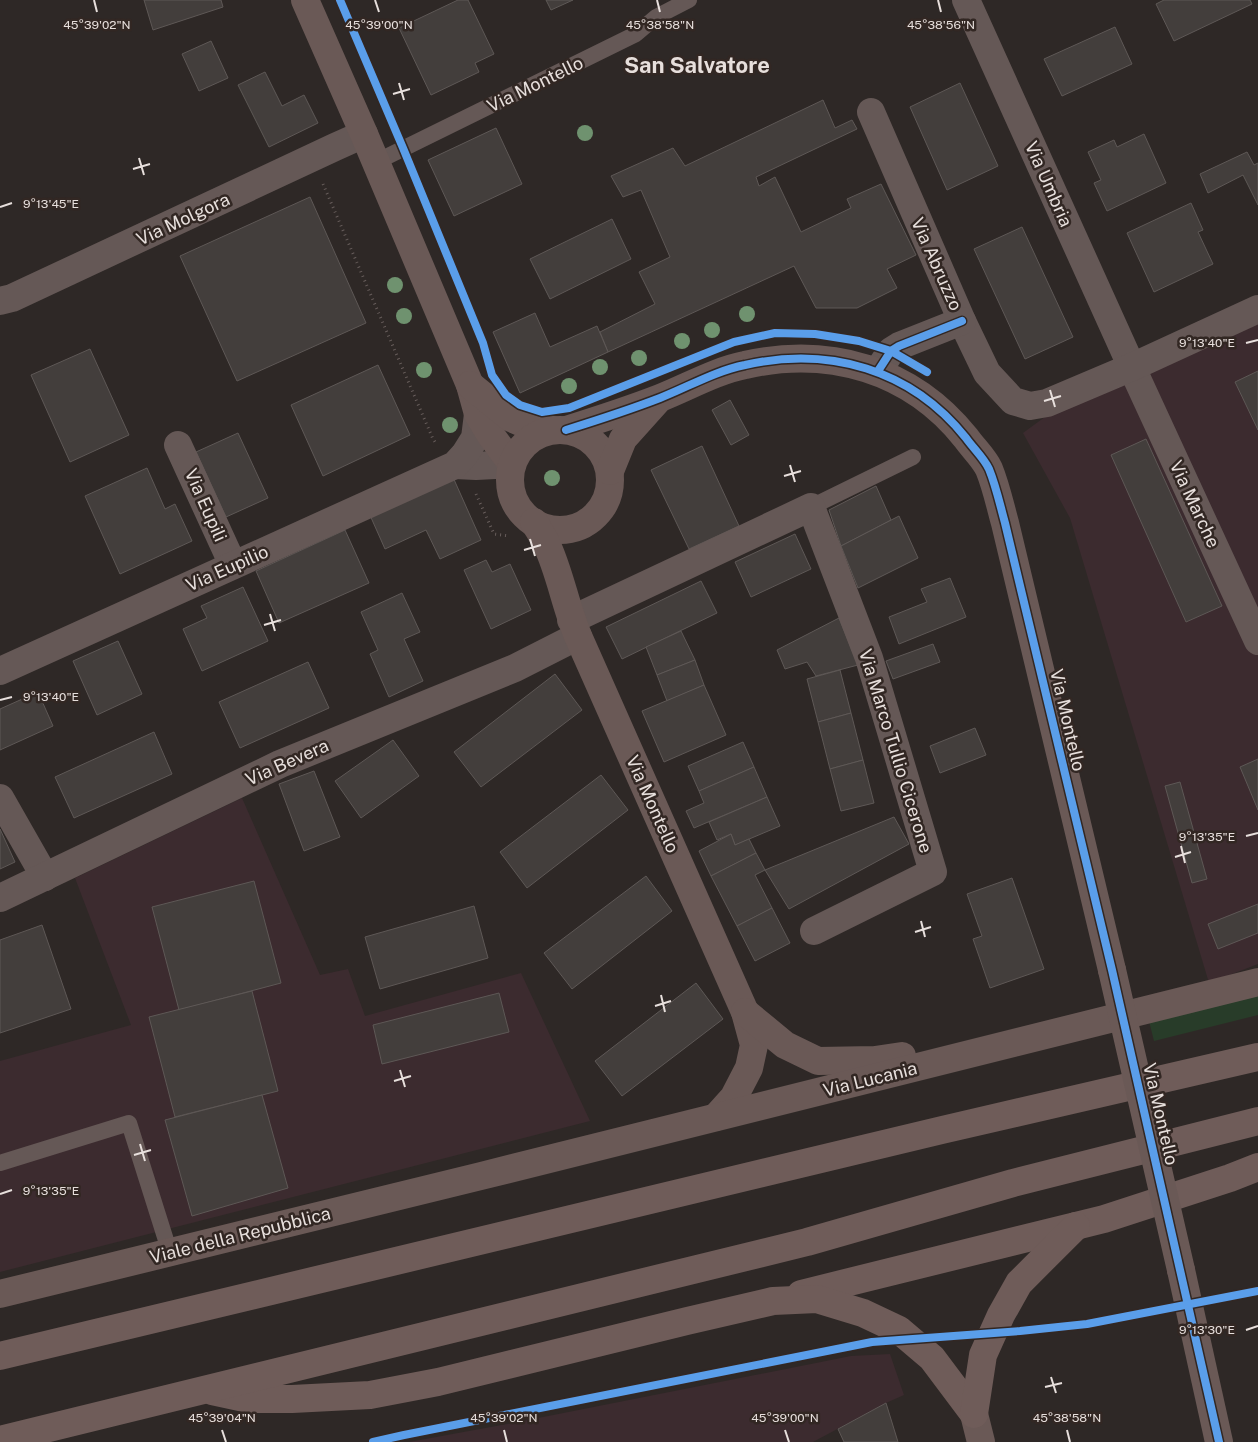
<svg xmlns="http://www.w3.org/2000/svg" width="1258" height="1442" font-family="'Public Sans',sans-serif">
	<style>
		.commercial { fill: #3c2b2f }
		.green { fill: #283c29 }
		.building { fill: #433e3c; stroke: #5e5856 }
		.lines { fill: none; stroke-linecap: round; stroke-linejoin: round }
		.path { stroke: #675d5b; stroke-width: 3; stroke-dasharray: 1 4; stroke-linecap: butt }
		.lane { stroke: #655856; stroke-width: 16 }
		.street { stroke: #655856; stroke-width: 28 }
		.secondary { stroke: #6a5956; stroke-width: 28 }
		.highway { stroke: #6f5c59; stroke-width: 28 }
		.secondary-bridge { stroke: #6a5956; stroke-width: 28 }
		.cycleway-casing { stroke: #322723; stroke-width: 11 }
		.cycleway { stroke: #5a9eea; stroke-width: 8 }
		.tree { fill: #6f926f }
		.ticks { fill: none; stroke: #e7dfdc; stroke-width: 2 }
		.labels { text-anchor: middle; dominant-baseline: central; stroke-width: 5; stroke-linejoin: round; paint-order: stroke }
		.street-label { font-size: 18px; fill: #e7dfdc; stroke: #322723 }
		.district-label { font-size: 22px; font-weight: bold; fill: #e7dfdc; stroke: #322723 }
		.ticks-label { font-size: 12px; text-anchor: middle; fill: #e7dfdc; stroke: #322723; stroke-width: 5; stroke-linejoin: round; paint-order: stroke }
	</style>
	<rect width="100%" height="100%" fill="#2e2826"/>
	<g class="commercial">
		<path d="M1258,318V964L1209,983L1070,518L1023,433L1053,411Z"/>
		<path d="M242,798L320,975L348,969L365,1016L521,973L590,1121L0,1272V1061L131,1025L75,878Z"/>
		<path d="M890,1354L904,1395L886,1403L813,1442H409L513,1423L826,1361L851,1356Z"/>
	</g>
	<path class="green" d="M1258,993V1015L1154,1041L1149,1021Z"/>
	<g class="building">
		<path d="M144,0H221L223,7L153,30Z"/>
		<path d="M458,0H468L494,54L475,63L479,72L431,95L399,28Z"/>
		<path d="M546,0H573L551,10Z"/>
		<path d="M1164,0H1250L1252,4L1174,41L1156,4Z"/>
		<path d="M1115,27L1132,64L1062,96L1044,59Z"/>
		<path d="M211,41L228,78L199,91L182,54Z"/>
		<path d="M265,72L282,106L304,95L318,123L269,147L238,85Z"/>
		<path d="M960,83L998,166L947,190L910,107Z"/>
		<path d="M823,100L835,128L852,120L857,129L756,177L759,186L775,177L801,232L851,208L847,199L881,184L916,255L887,269L897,288L857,308H816L794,266L608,352L600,332L655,304L639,272L670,257L641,190L623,197L611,176L673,148L685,166Z"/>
		<path d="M496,128L522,184L454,216L428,160Z"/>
		<path d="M1144,134L1166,183L1107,211L1094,183L1101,180L1088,152L1114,140L1117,147Z"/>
		<path d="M1247,152L1254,165L1258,163V205L1243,175L1208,193L1200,174Z"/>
		<path d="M310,197L366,323L237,381L180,256Z"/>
		<path d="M1191,203L1203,230L1198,232L1213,264L1154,292L1127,233Z"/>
		<path d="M612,219L631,259L550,299L530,259Z"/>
		<path d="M1022,227L1073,337L1025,359L974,249Z"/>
		<path d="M535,313L550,347L597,326L608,352L520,393L493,332Z"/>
		<path d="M90,349L129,435L70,462L31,375Z"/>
		<path d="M378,365L410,435L323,476L291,405Z"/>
		<path d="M1258,371V430L1235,382Z"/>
		<path d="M730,400L749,435L731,445L712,410Z"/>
		<path d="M238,433L268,498L226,517L196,452Z"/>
		<path d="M1146,439L1222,606L1186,622L1111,455Z"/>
		<path d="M702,446L739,526L689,549L651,470Z"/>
		<path d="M147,468L165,509L175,504L192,541L120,574L85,496Z"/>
		<path d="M452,475L481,540L440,559L426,530L385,549L369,513Z"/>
		<path d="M876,486L891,520L841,546L829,510Z"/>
		<path d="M899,516L918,558L858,588L841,546Z"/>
		<path d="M345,530L369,583L279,623L256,571Z"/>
		<path d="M795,534L811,569L751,597L735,562Z"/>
		<path d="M486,560L492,572L510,564L531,610L491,629L464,570Z"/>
		<path d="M950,578L966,617L899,644L889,617L927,602L921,589Z"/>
		<path d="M701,581L717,613L622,659L606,627Z"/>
		<path d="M243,587L268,641L202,671L183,629L207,618L201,606Z"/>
		<path d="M402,593L420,632L404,639L423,681L389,697L370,654L378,650L361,612Z"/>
		<path d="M839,618L858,665L816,676L807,662L785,669L777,650Z"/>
		<path d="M681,631L695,660L657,675L646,647Z"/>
		<path d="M118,641L142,694L97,715L73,661Z"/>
		<path d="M933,644L940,662L893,679L886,661Z"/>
		<path d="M695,660L704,685L667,701L657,675Z"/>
		<path d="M308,662L329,708L240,748L219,702Z"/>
		<path d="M840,670L851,713L818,722L807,679Z"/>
		<path d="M555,674L582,710L481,787L454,752Z"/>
		<path d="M704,685L726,735L664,762L642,711Z"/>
		<path d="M38,692L53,726L0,750V709Z"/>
		<path d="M851,713L863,760L830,769L818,722Z"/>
		<path d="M975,728L986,755L940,773L930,746Z"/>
		<path d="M154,732L172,774L74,818L55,777Z"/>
		<path d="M393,740L419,776L361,818L335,781Z"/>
		<path d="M743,742L754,767L699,791L688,766Z"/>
		<path d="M1258,759V810L1240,767Z"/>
		<path d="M863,760L874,803L841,811L830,769Z"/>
		<path d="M754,767L767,797L694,828L686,811L704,803L699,791Z"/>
		<path d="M314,771L340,837L304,851L279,784Z"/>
		<path d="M601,775L628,810L527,888L500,852Z"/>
		<path d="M1180,782L1207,879L1192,883L1165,786Z"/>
		<path d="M767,797L780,826L735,845L731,834L717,840L709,822Z"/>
		<path d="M894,817L909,844L789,909L765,870Z"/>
		<path d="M0,829L15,862L0,869Z"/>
		<path d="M731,834L735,845L749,839L756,853L711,876L699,851Z"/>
		<path d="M756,853L765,870L755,875L772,908L737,926L711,876Z"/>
		<path d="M646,876L672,911L572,989L544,953Z"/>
		<path d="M1012,878L1044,969L990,988L973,939L982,936L967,894Z"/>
		<path d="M254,881L281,983L179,1010L152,907Z"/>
		<path d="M1258,904V933L1218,949L1208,924Z"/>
		<path d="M474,906L488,958L380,989L365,937Z"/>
		<path d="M772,908L790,943L755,961L737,926Z"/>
		<path d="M42,925L71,1009L0,1033V940Z"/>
		<path d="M696,983L723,1019L622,1096L595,1061Z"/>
		<path d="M252,991L278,1091L175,1117L149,1017Z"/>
		<path d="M499,993L509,1032L382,1064L373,1025Z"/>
		<path d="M262,1095L288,1188L192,1216L165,1120Z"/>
		<path d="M886,1403L898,1442H844L838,1429Z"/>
	</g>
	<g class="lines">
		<g class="path">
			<path d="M323,184L433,439L435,442"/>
			<path d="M476,494L494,534L509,536"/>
		</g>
		<g class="lane">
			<path d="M376,162L636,34L656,17L689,0"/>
			<path d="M811,507L913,457"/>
			<path d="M0,1163L129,1123L170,1253"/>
		</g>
		<g class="street">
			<path d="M966,0L1139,383L1258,641"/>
			<path d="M871,112L962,321L987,373L1013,401L1030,406L1047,403L1132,367L1258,309"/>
			<path d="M0,301L12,298L335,147L364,134"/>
			<path d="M878,371L891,351L899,346L962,321"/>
			<path d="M178,445L233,565"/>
			<path d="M455,465L476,466L512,464"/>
			<path d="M571,620L811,507L869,658L933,872L814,931"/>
			<path d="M0,671L455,465L465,454L475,438L478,414"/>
			<path d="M0,798L45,877"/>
			<path d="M0,898L280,764L515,668L578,636"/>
		</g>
		<g class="secondary">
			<path d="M305,0L364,134L470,385L478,414L490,434L512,464"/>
			<path d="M470,385L511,418L527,425L553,430"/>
			<path d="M566,430C598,420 629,410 660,398C688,387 715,371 745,365C829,346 911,369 966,438C973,448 984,458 989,469C996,486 1000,505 1005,523L1112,970"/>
			<circle cx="560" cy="480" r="50"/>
			<path d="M610,471L623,439L658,400"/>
			<path d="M534,522C538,529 543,536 546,543C560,572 565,605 578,636L745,1012L754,1045L749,1068L734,1097L716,1117"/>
			<path d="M745,1012L785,1045L818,1061L875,1060L902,1056"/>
			<path d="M1181,1270L1219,1442"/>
			<path d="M0,1294L481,1176L1258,982"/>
			<path d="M974,1414L981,1442"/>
		</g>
		<g class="highway">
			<path d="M801,1294L1104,1219L1230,1178L1258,1167"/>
			<path d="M0,1356L942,1130L1258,1057"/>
			<path d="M212,1391L249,1399H292L370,1395L438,1382L687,1321L773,1301L817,1299L863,1313L899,1330L932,1358L974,1414"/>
			<path d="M974,1414L983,1355L1001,1315L1019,1283L1076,1226"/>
			<path d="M0,1440L807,1242L1013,1183L1258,1121"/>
		</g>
		<path class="secondary-bridge" d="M1112,970L1181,1270"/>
		<defs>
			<g id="cycleway">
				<path d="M340,0L403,148L483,343L492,375L506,395L520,405L542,412L569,408L734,342L775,333L815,334L859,341L891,351L927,372"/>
				<path d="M878,371L891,351L899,346L962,321"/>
				<path d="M566,430C598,420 629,410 660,398C688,387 715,371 745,365C829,346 911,369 966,438C973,448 984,458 989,469C996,486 1000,505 1005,523L1112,970L1219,1442"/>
				<path d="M373,1442L404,1435L872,1342L1020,1331L1087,1324L1258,1291"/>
			</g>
		</defs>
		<use href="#cycleway" class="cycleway-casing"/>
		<use href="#cycleway" class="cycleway"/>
	</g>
	<g class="tree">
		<circle cx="585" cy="133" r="8"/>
		<circle cx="395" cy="285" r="8"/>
		<circle cx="747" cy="314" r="8"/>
		<circle cx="404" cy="316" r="8"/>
		<circle cx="712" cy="330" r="8"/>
		<circle cx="682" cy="341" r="8"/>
		<circle cx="639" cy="358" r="8"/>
		<circle cx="600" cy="367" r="8"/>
		<circle cx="424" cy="370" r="8"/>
		<circle cx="569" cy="386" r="8"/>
		<circle cx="450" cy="425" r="8"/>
		<circle cx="552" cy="478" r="8"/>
	</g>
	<path class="ticks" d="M94,0L97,12M375,0L379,12M657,0L660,12M938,0L941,12M399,83L404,100M393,94L410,89M139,158L144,175M133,169L150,164M0,207L12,203M1246,343L1258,340M1050,390L1055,407M1044,401L1061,396M790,465L795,482M784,476L801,471M530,539L535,556M524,550L541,545M270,614L275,631M264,625L281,620M0,700L12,697M1246,836L1258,833M1181,846L1185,863M1175,857L1191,852M921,921L925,937M915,932L931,927M661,995L665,1012M655,1006L671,1001M400,1070L405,1087M394,1081L411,1076M140,1144L145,1161M134,1155L151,1150M0,1194L12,1190M1246,1330L1258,1326M1051,1377L1056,1393M1045,1387L1062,1383M222,1430L226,1442M504,1430L507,1442M785,1430L789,1442M1067,1430L1070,1442"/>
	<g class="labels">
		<g class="street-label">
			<text transform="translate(535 84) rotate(-26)">Via Montello</text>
			<text transform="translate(1049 184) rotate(66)">Via Umbria</text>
			<text transform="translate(183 219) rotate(-25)">Via Molgora</text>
			<text transform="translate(937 264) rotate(66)">Via Abruzzo</text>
			<text transform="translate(1195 504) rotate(65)">Via Marche</text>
			<text transform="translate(206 505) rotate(66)">Via Eupili</text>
			<text transform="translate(227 568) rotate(-24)">Via Eupilio</text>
			<text transform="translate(1068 720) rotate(77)">Via Montello</text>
			<text transform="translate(896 751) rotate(73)">Via Marco Tullio Cicerone</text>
			<text transform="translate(287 762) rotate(-24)">Via Bevera</text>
			<text transform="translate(653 804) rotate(66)">Via Montello</text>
			<text transform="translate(870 1079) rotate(-14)">Via Lucania</text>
			<text transform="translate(1161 1114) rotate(77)">Via Montello</text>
			<text transform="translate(240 1235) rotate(-14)">Viale della Repubblica</text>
		</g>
		<g class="district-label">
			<text x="697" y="65">San Salvatore</text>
		</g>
	</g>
	<g class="ticks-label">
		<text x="97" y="29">45°39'02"N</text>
		<text x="379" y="29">45°39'00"N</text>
		<text x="660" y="29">45°38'58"N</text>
		<text x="941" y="29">45°38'56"N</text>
		<text x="51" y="208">9°13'45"E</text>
		<text x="1207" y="347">9°13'40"E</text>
		<text x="51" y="701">9°13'40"E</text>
		<text x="1207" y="841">9°13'35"E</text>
		<text x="51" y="1195">9°13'35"E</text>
		<text x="1207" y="1334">9°13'30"E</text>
		<text x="222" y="1422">45°39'04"N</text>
		<text x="504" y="1422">45°39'02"N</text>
		<text x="785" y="1422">45°39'00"N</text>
		<text x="1067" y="1422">45°38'58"N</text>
	</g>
</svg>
